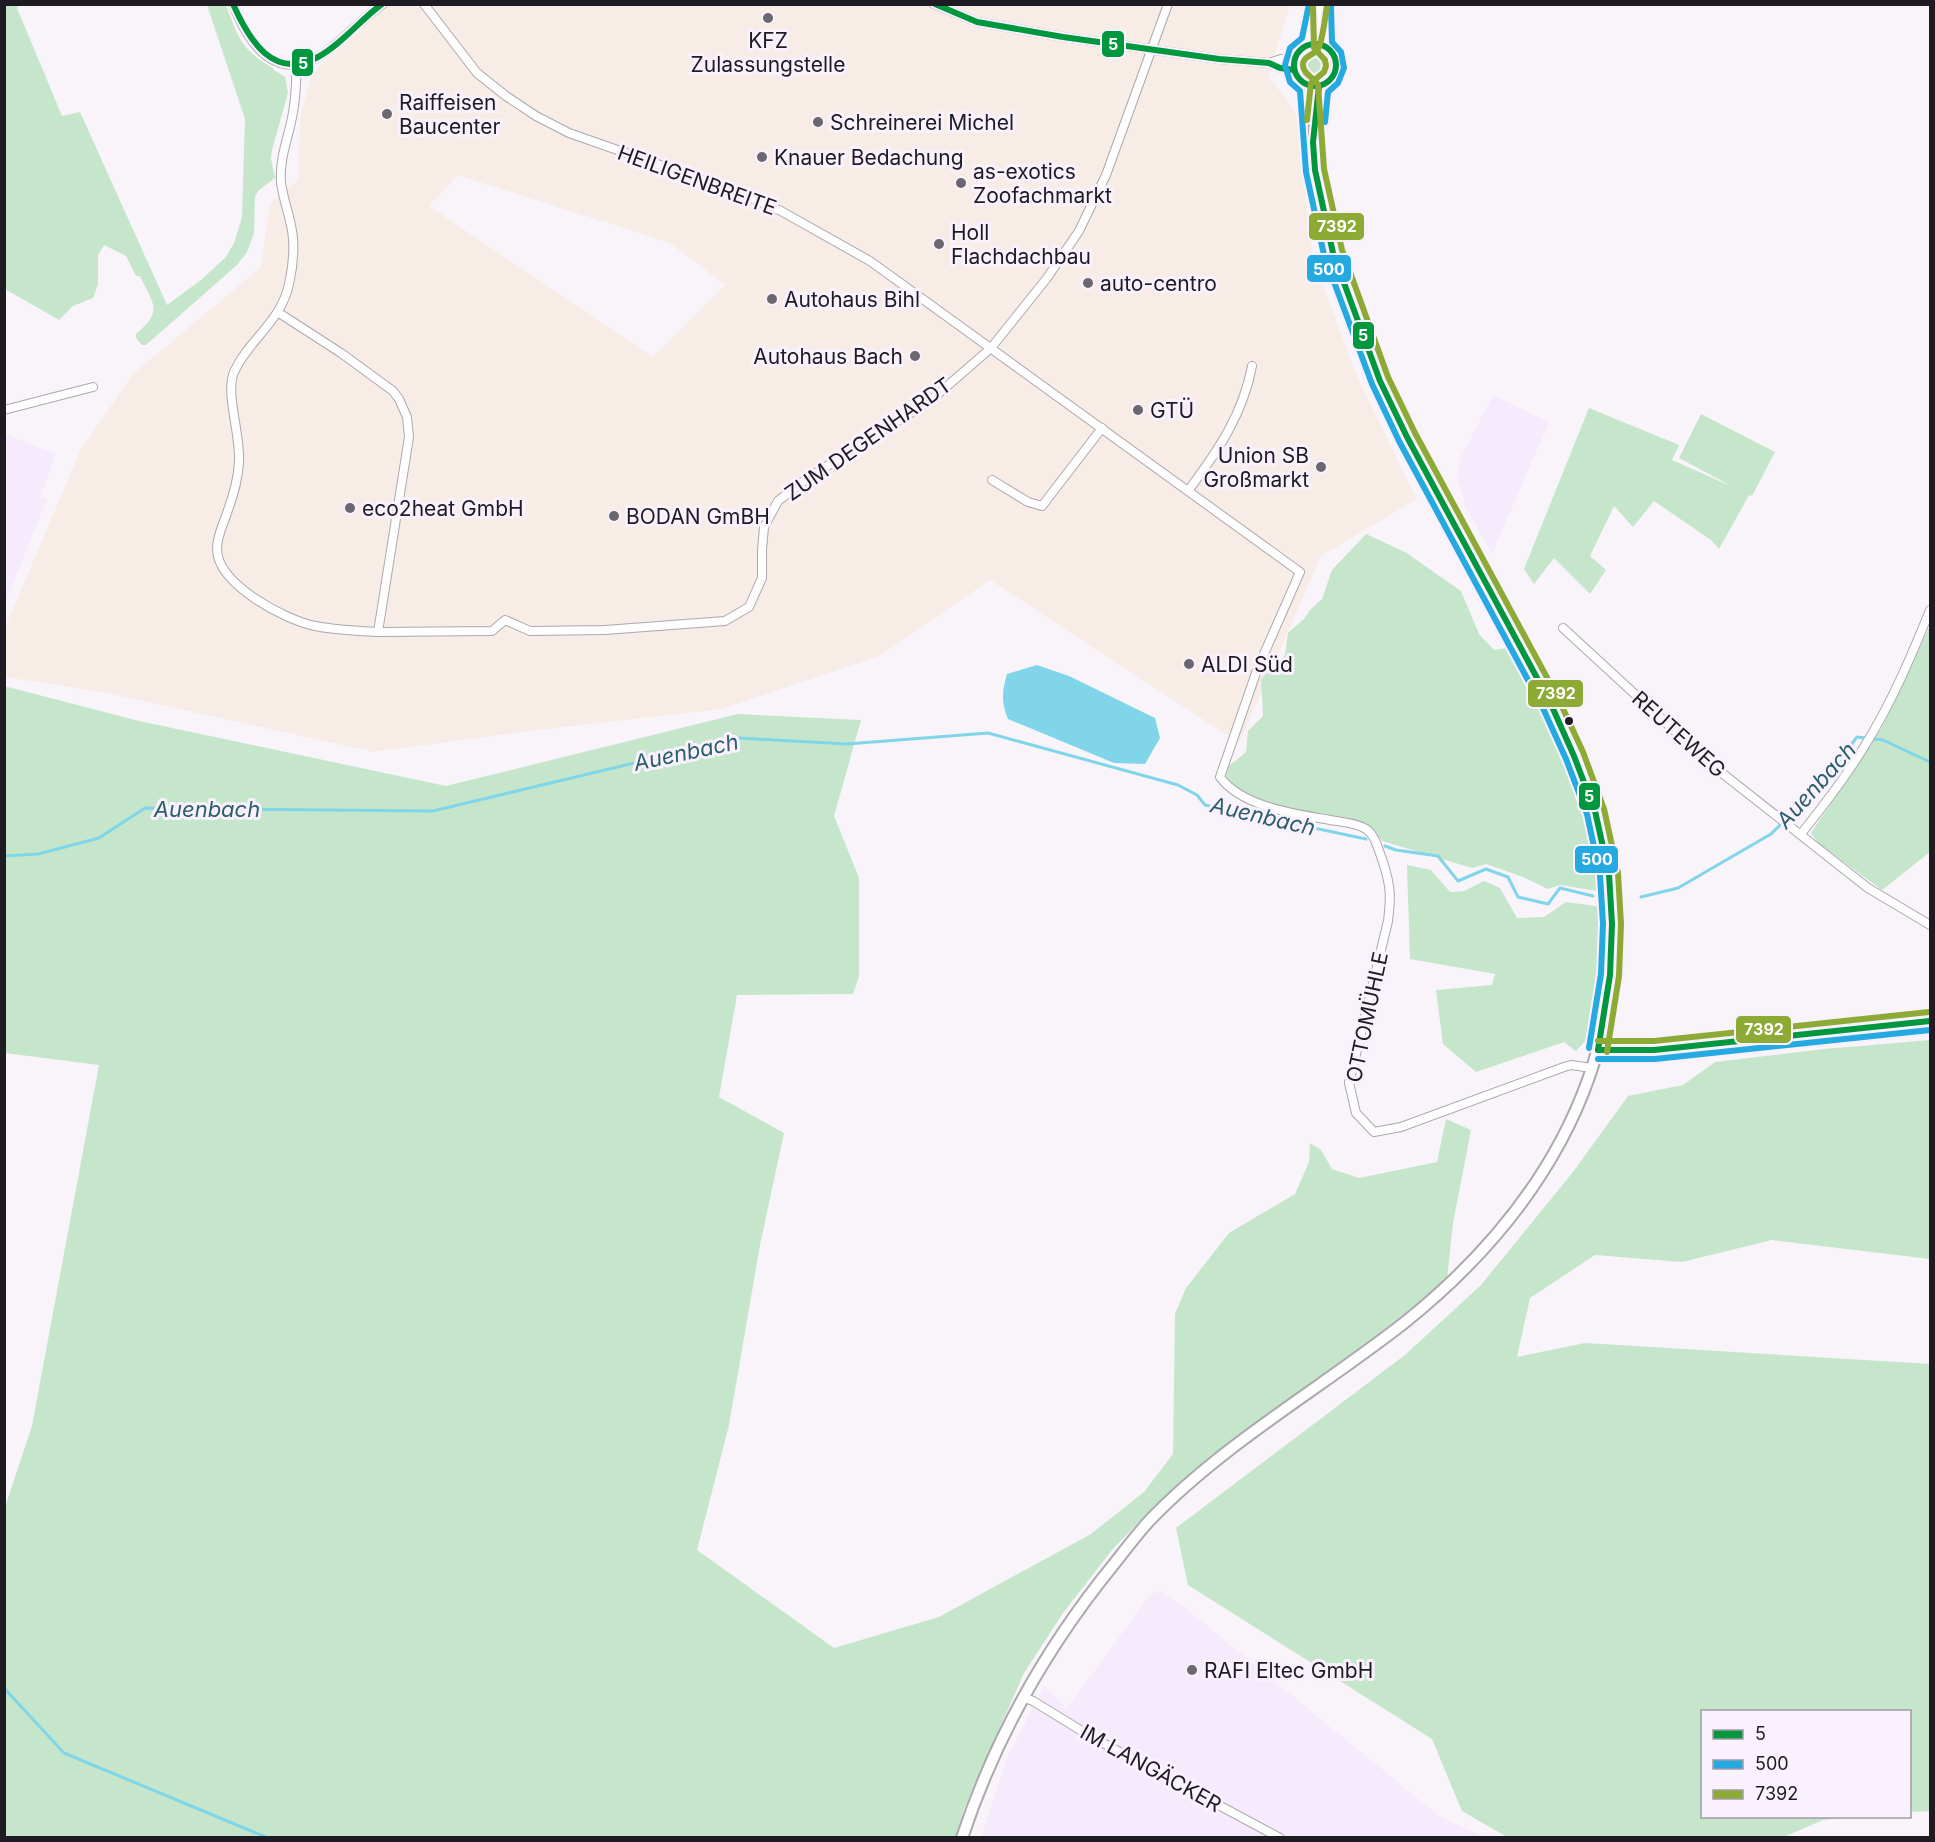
<svg xmlns="http://www.w3.org/2000/svg" width="1935" height="1842" font-family="Inter,sans-serif">
	<style>
		.commercial { fill: #f7ede6; fill-rule: evenodd }
		.built { fill: #f6ebfc }
		.green { fill: #c5e6cb }
		.water { fill: #80d6e8 }
		.lines { fill: none; stroke-linecap: round; stroke-linejoin: round }
		.stream { stroke: #80d6e8; stroke-width: 3 }
		.street-casing { stroke: #aca8ae; stroke-width: 10 }
		.secondary-casing { stroke: #aca8ae; stroke-width: 14 }
		.street { stroke: #fefdfe; stroke-width: 8 }
		.secondary { stroke: #fefdfe; stroke-width: 10 }
		.bus-1-casing { stroke: #f9f1fd; stroke-width: 10 }
		.bus-2-casing { stroke: #f9f1fd; stroke-width: 10 }
		.bus-3-casing { stroke: #f9f1fd; stroke-width: 10 }
		.bus-1 { stroke: #00973e; stroke-width: 6 }
		.bus-2 { stroke: #25a9e1; stroke-width: 6 }
		.bus-3 { stroke: #8dab34; stroke-width: 6 }
		.poi-dot { fill: #6b676e; stroke: #f9f1fd; stroke-width: 2 }
		.bus-dot { fill: #1f1b22; stroke: #f9f1fd; stroke-width: 2 }
		.labels { text-anchor: middle; dominant-baseline: central; stroke-width: 6; stroke-linejoin: round; paint-order: stroke }
		.poi-label { font-size: 21px; fill: #1f1b22; stroke: #f9f1fd; text-anchor: start }
		.street-label { font-size: 21px; fill: #1f1b22; stroke: #f9f1fd }
		.water-label { font-size: 22px; font-style: italic; fill: #2c5f69; stroke: #f9f1fd }
		.line-badge { stroke: #f9f1fd; stroke-width: 2 }
		.badge-label { font-size: 16px; text-anchor: middle; font-weight: bold; fill: #fff }
	</style>
	<rect width="100%" height="100%" fill="#f8f4fa"/>
	<path class="commercial" d="M383,5H1290L1268,76L1296,112L1313,259L1358,379L1417,499L1321,556L1239,743L990,580L881,655L722,709L538,730L373,752L107,693L5,677L4,630L81,449L133,374L261,267L270,203L299,179L300,117L313,73ZM458,175L670,243L725,285L653,357L429,206Z"/>
	<g class="built">
		<path d="M1493,395L1549,422L1492,554L1464,504V497L1457,481L1461,457Z"/>
		<path d="M5,434L56,454L40,497L47,499L5,604Z"/>
		<path d="M1160,1591L1178,1602L1439,1816L1484,1837L981,1838L1008,1756L1044,1686L1067,1708L1150,1595Z"/>
	</g>
	<g class="green">
		<path d="M4,5H19L17,8L62,116L80,112L167,305L201,280L226,257L234,243L242,217L245,119L207,5H226C238,37 241,50 273,68L274,70L285,77L288,93L272,150L271,159L275,178L259,190L255,196L254,233L247,252L237,265L146,345H142L136,338V334C164,311 153,304 140,276H136L126,256L104,245L98,255V284L93,298L73,306L59,320L5,289Z"/>
		<circle cx="1314" cy="64" r="15"/>
		<path d="M1589,408L1679,445L1672,460L1733,487L1679,458L1701,414L1775,452L1752,496L1749,495L1719,549L1711,540L1654,501L1633,527L1614,506L1590,556L1606,570L1590,594L1554,558L1534,584L1524,569Z"/>
		<path d="M1366,534L1405,552L1461,591L1479,634L1494,650L1513,647C1552,724 1595,805 1603,892L1560,885L1548,889L1523,877L1486,864L1472,868L1382,841L1368,825L1301,812L1254,798L1238,790L1226,776L1229,766L1246,752L1248,731L1263,716L1261,679L1285,655L1288,633L1304,619L1310,610L1322,599L1332,570Z"/>
		<path d="M1930,626V852L1882,890L1818,843L1811,833L1882,727Z"/>
		<path d="M4,686L139,721L446,786L738,714L861,720L834,816L859,878V976L853,994L737,995L719,1097L784,1133L760,1245L729,1425L697,1550L834,1648L939,1617L1091,1534L1144,1492L1173,1454L1175,1314L1186,1288L1229,1233L1295,1194L1309,1162L1310,1143L1321,1150L1332,1169L1359,1178L1437,1162L1446,1119L1471,1130L1453,1223L1447,1280L1361,1348L1313,1381L1224,1448L1154,1506L1112,1550L1063,1613L1024,1673L964,1809L956,1837H5V1507L32,1426L99,1065L5,1053Z"/>
		<path d="M1407,865L1431,870L1450,892L1464,891L1484,881L1500,888L1517,918L1544,917L1566,902L1603,907C1604,942 1605,1006 1588,1037C1585,1042 1580,1046 1576,1051L1564,1042L1476,1072L1443,1044L1436,990L1492,985L1495,974L1410,959Z"/>
		<path d="M1930,1040V1259L1772,1240L1682,1262L1595,1255L1530,1298L1517,1357L1585,1343L1930,1364V1811L1910,1812V1712H1702V1816L1851,1817L1823,1820L1784,1837H1507L1462,1811L1432,1739L1188,1585L1176,1528L1405,1355L1481,1285L1573,1172L1628,1096L1683,1085L1715,1062L1824,1049Z"/>
	</g>
	<path class="water" d="M1037,665L1069,676L1155,718L1160,738L1145,764L1114,763L1008,719C1001,703 1002,691 1007,674Z"/>
	<g class="lines">
		<g class="stream">
			<path d="M1385,846L1396,850L1438,856L1458,881L1486,869L1508,877L1518,897L1548,904L1560,888L1593,896"/>
			<path d="M4,856L38,854L99,838L145,808L433,811L739,738L847,744L988,733L1178,785L1197,795L1205,805L1366,839"/>
			<path d="M1641,897L1678,888L1771,834L1817,789L1857,737L1883,740L1930,762"/>
			<path d="M4,1688L64,1753L268,1838"/>
		</g>
		<defs>
			<g id="street">
				<path d="M233,4C253,56 286,88 336,44C352,31 365,16 383,4"/>
				<path d="M424,4L477,73L506,96L536,116L569,133L740,193L781,211L870,261L1300,572L1257,670L1220,777C1242,807 1296,814 1330,820C1342,822 1357,823 1366,829C1376,836 1379,852 1383,862C1391,887 1391,896 1388,921L1349,1083L1356,1113L1374,1132L1401,1127L1564,1067L1571,1065L1592,1068"/>
				<path d="M934,4L977,22L1063,37L1219,59L1269,63L1280,68L1294,70"/>
				<path d="M1269,63L1281,59L1295,57"/>
				<path d="M297,65C296,79 296,93 294,106C291,132 279,155 281,182C283,201 292,220 293,239C294,253 292,271 289,284C281,322 249,339 234,372C225,393 241,436 239,462C238,478 234,494 228,510C224,523 217,535 217,549C217,584 285,620 315,626C336,630 357,631 378,632"/>
				<path d="M279,313L341,353L393,391L399,399L407,417L409,437L378,632L492,631L505,620L530,631L605,630L725,621L749,607L762,578V550L764,527L778,501L805,480L931,400L991,348L1047,278L1079,231L1106,175L1168,4"/>
				<path d="M4,410L93,387"/>
				<path d="M992,480L1028,502L1042,506L1102,428"/>
				<path d="M1188,491C1217,452 1243,415 1252,366"/>
				<path d="M1563,628L1713,766L1868,888L1930,925"/>
				<path d="M1801,834C1823,806 1845,778 1864,747C1891,704 1911,657 1930,610"/>
				<path d="M1023,1697L1033,1701L1090,1736L1280,1838"/>
			</g>
			<g id="secondary">
				<path d="M1322,4L1323,46"/>
				<circle cx="1315" cy="65" r="21"/>
				<path d="M1310,44L1318,5"/>
				<path d="M1598,1050H1654L1930,1021"/>
				<path d="M962,1838C995,1738 1048,1645 1114,1564C1126,1549 1137,1534 1150,1520C1223,1444 1321,1388 1404,1323C1533,1220 1624,1079 1611,908C1610,888 1608,866 1604,846C1593,796 1572,748 1550,702L1407,437L1380,381L1333,253L1324,213L1315,170L1313,142L1319,86"/>
			</g>
		</defs>
		<use href="#street" class="street-casing"/>
		<use href="#secondary" class="secondary-casing"/>
		<use href="#street" class="street"/>
		<use href="#secondary" class="secondary"/>
		<defs>
			<g id="bus-1">
				<path d="M233,4C249,40 273,81 318,57C342,44 360,20 382,4"/>
				<path d="M935,4L977,22L1063,37L1219,59L1269,63L1280,68L1294,70"/>
				<circle cx="1315" cy="65" r="21"/>
				<path d="M1319,86L1313,142L1315,170L1333,253L1380,381L1407,437L1550,702L1574,756L1595,811L1609,874L1612,924L1610,975L1598,1050"/>
				<path d="M1598,1050H1654L1930,1021"/>
			</g>
			<g id="bus-2">
				<path d="M1309,4L1302,38L1290,48L1285,65L1290,82L1300,91L1306,172L1324,255L1372,384L1399,441L1542,706L1566,759L1587,814L1600,875L1603,924L1601,974L1589,1048"/>
				<path d="M1325,122L1328,92L1338,83L1344,68L1341,52L1332,42L1331,7"/>
				<path d="M1598,1059H1655L1930,1030"/>
			</g>
			<g id="bus-3">
				<path d="M1327,6C1325,16 1323,40 1318,49C1313,56 1302,56 1303,66C1304,75 1314,77 1318,85L1324,169L1342,250L1388,377L1415,433L1558,698L1583,752L1604,809L1618,873L1621,924L1619,976L1607,1052"/>
				<path d="M1307,120L1311,83L1324,72L1326,66L1325,60L1314,48L1313,7"/>
				<path d="M1598,1041H1654L1929,1012"/>
			</g>
		</defs>
		<use href="#bus-1" class="bus-1-casing"/>
		<use href="#bus-2" class="bus-2-casing"/>
		<use href="#bus-3" class="bus-3-casing"/>
		<use href="#bus-1" class="bus-1"/>
		<use href="#bus-2" class="bus-2"/>
		<use href="#bus-3" class="bus-3"/>
	</g>
	<g class="poi-dot">
		<circle cx="768" cy="18" r="6"/>
		<circle cx="387" cy="114" r="6"/>
		<circle cx="818" cy="122" r="6"/>
		<circle cx="762" cy="157" r="6"/>
		<circle cx="961" cy="183" r="6"/>
		<circle cx="939" cy="244" r="6"/>
		<circle cx="1088" cy="283" r="6"/>
		<circle cx="772" cy="299" r="6"/>
		<circle cx="915" cy="356" r="6"/>
		<circle cx="1138" cy="410" r="6"/>
		<circle cx="1321" cy="467" r="6"/>
		<circle cx="350" cy="508" r="6"/>
		<circle cx="614" cy="516" r="6"/>
		<circle cx="1189" cy="664" r="6"/>
		<circle cx="1192" cy="1670" r="6"/>
	</g>
	<circle class="bus-dot" cx="1569" cy="721" r="5"/>
	<g class="labels">
		<g class="poi-label">
			<text x="768" y="40" text-anchor="middle">KFZ<tspan x="768" dy="24">Zulassungstelle</tspan></text>
			<text x="399" y="102">Raiffeisen<tspan x="399" dy="24">Baucenter</tspan></text>
			<text x="830" y="122">Schreinerei Michel</text>
			<text x="774" y="157">Knauer Bedachung</text>
			<text x="973" y="171">as-exotics<tspan x="973" dy="24">Zoofachmarkt</tspan></text>
			<text x="951" y="232">Holl<tspan x="951" dy="24">Flachdachbau</tspan></text>
			<text x="1100" y="283">auto-centro</text>
			<text x="784" y="299">Autohaus Bihl</text>
			<text x="903" y="356" text-anchor="end">Autohaus Bach</text>
			<text x="1150" y="410">GTÜ</text>
			<text x="1309" y="455" text-anchor="end">Union SB<tspan x="1309" dy="24">Großmarkt</tspan></text>
			<text x="362" y="508">eco2heat GmbH</text>
			<text x="626" y="516">BODAN GmBH</text>
			<text x="1201" y="664">ALDI Süd</text>
			<text x="1204" y="1670">RAFI Eltec GmbH</text>
		</g>
		<g class="street-label">
			<text transform="translate(697 180) rotate(20)">HEILIGENBREITE</text>
			<text transform="translate(868 439) rotate(-35)">ZUM DEGENHARDT</text>
			<text transform="translate(1679 734) rotate(42)">REUTEWEG</text>
			<text transform="translate(1367 1017) rotate(-78)">OTTOMÜHLE</text>
			<text transform="translate(1151 1768) rotate(29)">IM LANGÄCKER</text>
		</g>
		<g class="water-label">
			<text transform="translate(686 752) rotate(-12)">Auenbach</text>
			<text transform="translate(1816 785) rotate(-48)">Auenbach</text>
			<text x="207" y="809">Auenbach</text>
			<text transform="translate(1263 816) rotate(13)">Auenbach</text>
		</g>
	</g>
	<g class="line-badge">
		<rect x="1101" y="30" width="24" height="28" rx="6" fill="#00973e"/>
		<rect x="291" y="48" width="23" height="29" rx="6" fill="#00973e"/>
		<rect x="1308" y="212" width="57" height="29" rx="6" fill="#8dab34"/>
		<rect x="1306" y="254" width="46" height="29" rx="6" fill="#25a9e1"/>
		<rect x="1352" y="321" width="23" height="29" rx="6" fill="#00973e"/>
		<rect x="1527" y="679" width="57" height="29" rx="6" fill="#8dab34"/>
		<rect x="1578" y="782" width="23" height="29" rx="6" fill="#00973e"/>
		<rect x="1574" y="845" width="45" height="29" rx="6" fill="#25a9e1"/>
		<rect x="1735" y="1015" width="57" height="29" rx="6" fill="#8dab34"/>
	</g>
	<g class="badge-label">
		<text x="1113" y="50">5</text>
		<text x="303" y="69">5</text>
		<text x="1337" y="232">7392</text>
		<text x="1329" y="275">500</text>
		<text x="1363" y="341">5</text>
		<text x="1556" y="699">7392</text>
		<text x="1589" y="802">5</text>
		<text x="1597" y="865">500</text>
		<text x="1764" y="1035">7392</text>
	</g>
	<rect width="1935" height="1842" fill="none" stroke="#1f1b22" stroke-width="12"/>
	<rect x="1701" y="1710" width="210" height="108" fill="#f9f1fd" stroke="#a29ba5" stroke-width="1.5"/>
	<rect x="1713" y="1730" width="30" height="9" fill="#00973e" stroke="#a29ba5" stroke-width="1.5"/>
	<text x="1755" y="1740" font-size="18" fill="#1f1b22">5</text>
	<rect x="1713" y="1760" width="30" height="9" fill="#25a9e1" stroke="#a29ba5" stroke-width="1.5"/>
	<text x="1755" y="1770" font-size="18" fill="#1f1b22">500</text>
	<rect x="1713" y="1790" width="30" height="9" fill="#8dab34" stroke="#a29ba5" stroke-width="1.5"/>
	<text x="1755" y="1800" font-size="18" fill="#1f1b22">7392</text>
</svg>
